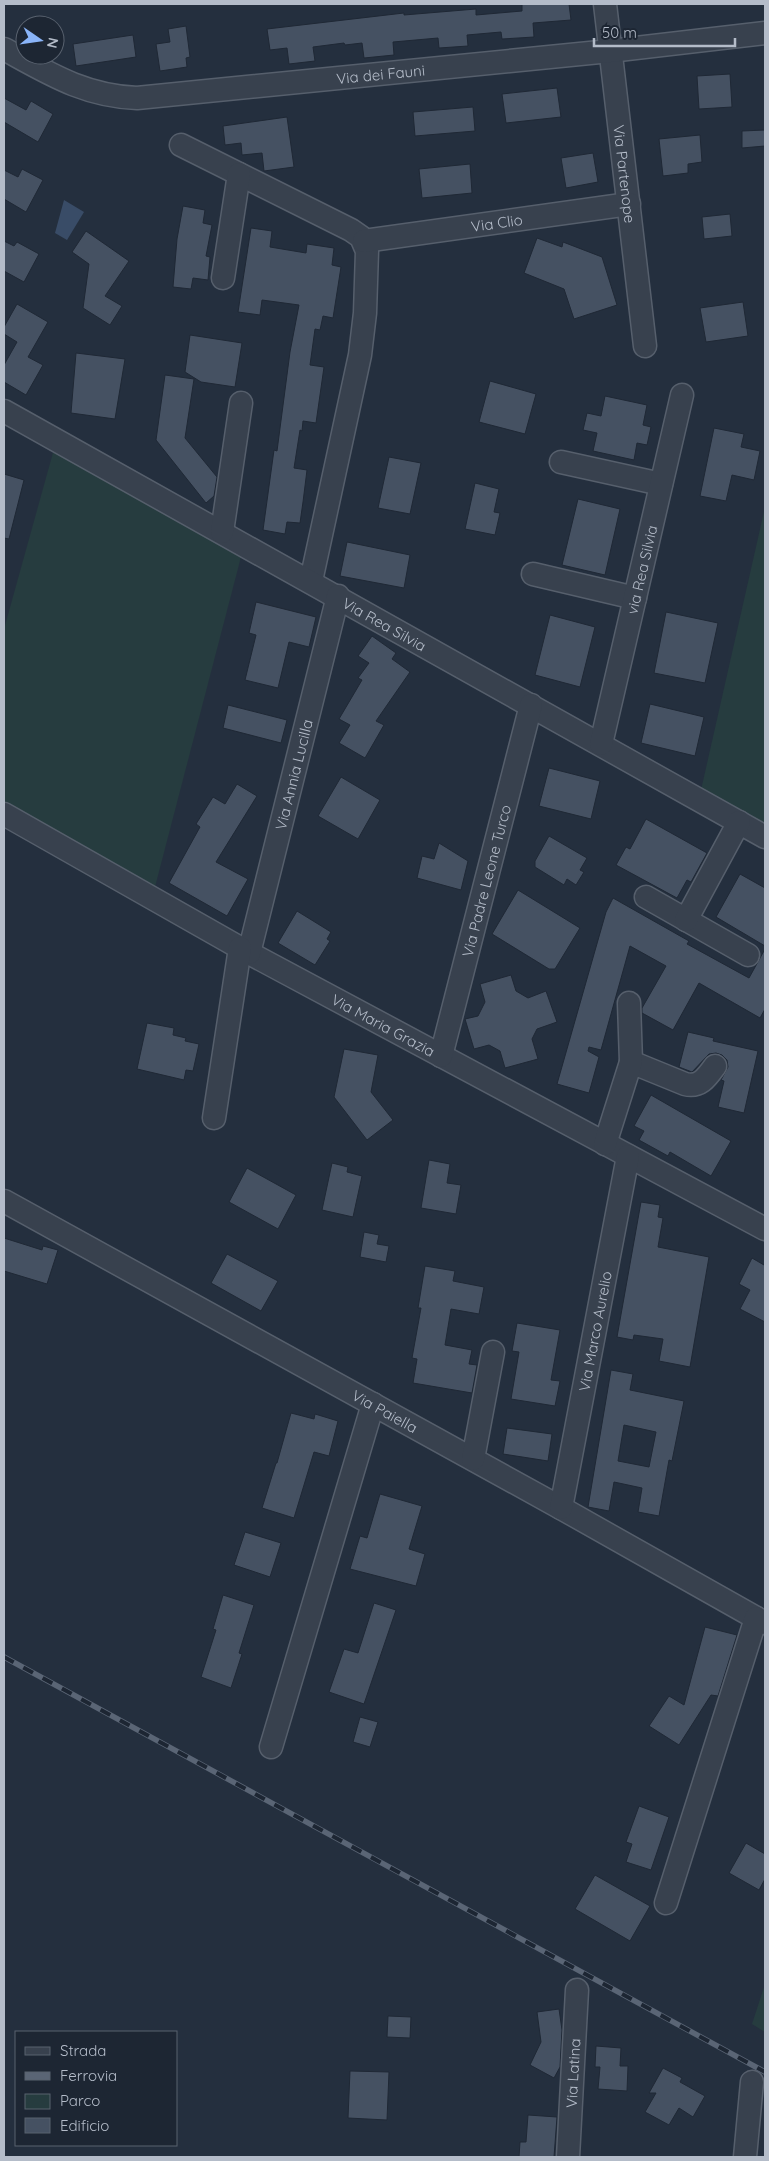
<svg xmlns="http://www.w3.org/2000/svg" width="769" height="2161" font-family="Quicksand,sans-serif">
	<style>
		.green { fill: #263c3f }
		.water { fill: #394c67 }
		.building { fill: #455162; stroke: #1f2835; fill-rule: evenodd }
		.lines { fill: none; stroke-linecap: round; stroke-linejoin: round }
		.minor-casing { stroke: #565f6c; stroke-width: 25 }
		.minor { stroke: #38414e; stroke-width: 22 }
		.rail-casing { stroke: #5a6575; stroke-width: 5.5 }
		.rail { stroke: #1d2633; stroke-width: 4; stroke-dasharray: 11; stroke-linecap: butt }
		.labels { text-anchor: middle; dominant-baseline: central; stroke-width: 5; stroke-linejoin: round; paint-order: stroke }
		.street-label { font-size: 15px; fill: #b4bcc9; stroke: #1d2633 }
	</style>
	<rect width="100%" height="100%" fill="#242f3e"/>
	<g class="green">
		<path d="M54,449L241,557L155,887L4,804V629Z"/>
		<path d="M765,507V825L701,790Z"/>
		<path d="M765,1984V2032L752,2024Z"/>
	</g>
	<path class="water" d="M64,200L84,212L67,240L55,233Z"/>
	<g class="building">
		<path d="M522,4H569L571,20L533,23L534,37L502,39L501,32L467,35L468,46L439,48L438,38L393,42L394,55L364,58L362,43L345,45L344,43L313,47L315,61L289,64L287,48L270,50L267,29L404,13V15L476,9V15L522,11Z"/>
		<path d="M186,26L190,57L186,58L187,67L160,71L156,44L170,42L168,29Z"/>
		<path d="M133,35L136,57L76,66L73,44Z"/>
		<path d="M730,74L732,107L699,109L697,76Z"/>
		<path d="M557,88L561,117L506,123L502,94Z"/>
		<path d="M4,98L26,110L31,101L53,114L38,142L4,122Z"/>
		<path d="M473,107L475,131L415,136L413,112Z"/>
		<path d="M287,117L294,167L264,171L262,153L242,155L241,143L225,145L223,126Z"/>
		<path d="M765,130V146L742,148V131Z"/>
		<path d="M700,135L702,162L688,164V173L663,176L659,139Z"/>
		<path d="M593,153L598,182L566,188L561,158Z"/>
		<path d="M470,164L472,193L422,198L419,169Z"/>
		<path d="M22,169L43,180L26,212L4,199V170L18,177Z"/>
		<path d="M183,206L205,210L203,223L212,225L206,256L210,257L208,280L193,278L191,289L173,287L177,239Z"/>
		<path d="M730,214L732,236L704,239L702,217Z"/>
		<path d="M251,228L272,231L270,247L306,253L307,244L334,248L332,265L341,267L333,318L323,316L320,330L315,329L310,365L324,367L316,423L303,421L302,431L300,430L294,468L307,470L303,502L300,523L287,522L285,534L263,530L274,450L277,451L290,352L299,305L262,300L260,315L238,312Z"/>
		<path d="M86,231L129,261L105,296L122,306L110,325L83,308L89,264L72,252Z"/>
		<path d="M537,238L562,247L563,242L602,257L617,305L574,319L564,289L524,273Z"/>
		<path d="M4,241L14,246L17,242L39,254L24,282L4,271Z"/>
		<path d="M743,302L748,336L706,342L700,308Z"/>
		<path d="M17,304L48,322L28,357L43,365L26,395L4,382V365L17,342L4,334V327Z"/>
		<path d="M190,335L242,343L235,387L201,382L185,372Z"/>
		<path d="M76,353L125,359L115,419L71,413Z"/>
		<path d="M165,375L194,379L185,438L217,477L214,496L206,503L156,440Z"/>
		<path d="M490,381L536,394L525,434L479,422Z"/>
		<path d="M605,396L647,405L643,425L651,427L647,445L637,443L634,460L593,451L597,433L583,430L587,413L601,416Z"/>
		<path d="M714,428L744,434L741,447L760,451L754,480L732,475L726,501L700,496Z"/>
		<path d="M389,457L421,463L410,514L378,508Z"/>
		<path d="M4,474L24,480L9,539L4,538Z"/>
		<path d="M475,483L499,489L494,512L500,513L495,535L465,529Z"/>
		<path d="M578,499L620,509L605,575L562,565Z"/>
		<path d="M347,542L410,555L404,588L340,576Z"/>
		<path d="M256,602L316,617L309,647L289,642L278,688L245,680L256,635L249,633Z"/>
		<path d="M666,612L718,623L705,683L654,673Z"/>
		<path d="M550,615L595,627L580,687L535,675Z"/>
		<path d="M372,636L396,653L392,659L410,672L376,721L384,725L365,758L339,743L350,725L339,719L362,680L358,678L369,663L358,656Z"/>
		<path d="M650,704L704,717L695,756L641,743Z"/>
		<path d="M228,705L287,720L281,743L223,728Z"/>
		<path d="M549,768L600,781L591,819L539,806Z"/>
		<path d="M341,777L380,800L358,839L318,816Z"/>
		<path d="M237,784L257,796L216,862L248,879L227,916L169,883L200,827L196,824L213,797L225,804Z"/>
		<path d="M646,819L707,853L691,882L687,880L677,898L616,865L626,847L630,849Z"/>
		<path d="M549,836L587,858L580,870L584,872L576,885L567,879L564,885L535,867V861Z"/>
		<path d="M439,843L468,861L461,890L417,878L422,856L434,859Z"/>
		<path d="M740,874L765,888V946L716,917Z"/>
		<path d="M518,890L580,928L555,969H549L492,934Z"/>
		<path d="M613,898L689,941L687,944L749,978L765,949V1009L760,1018L699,983L673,1030L642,1013V1008L666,966L630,946L601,1050L589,1047L588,1051L599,1057L589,1093L557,1084L606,912Z"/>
		<path d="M297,911L331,932L327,939L330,941L315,965L278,943Z"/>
		<path d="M511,975L516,991L528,998L546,991L557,1022L537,1029L532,1039L538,1059L505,1068L500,1051L489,1045L474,1049L465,1019L478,1016L485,1002L480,984Z"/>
		<path d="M147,1023L174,1028L173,1035L186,1038L185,1041L199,1044L193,1071L186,1070L184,1080L137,1069Z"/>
		<path d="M688,1032L714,1038L713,1041L758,1051L744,1113L718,1107L724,1081L721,1080L728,1067L727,1060L722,1055L716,1053L709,1054L692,1072L679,1067Z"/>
		<path d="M344,1049L378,1055L371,1092L393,1120L367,1140L334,1097Z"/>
		<path d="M651,1095L731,1141L711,1176L670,1152L668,1156L639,1140L644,1131L634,1126Z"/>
		<path d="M429,1160L450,1164L447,1183L461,1185L456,1214L421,1208Z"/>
		<path d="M332,1163L348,1167L347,1172L362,1176L353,1217L322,1210Z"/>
		<path d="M247,1168L296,1195L278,1229L229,1202Z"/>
		<path d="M641,1202L660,1205L658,1217L663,1218L658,1247L709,1257L690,1367L659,1361L663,1339L634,1335L633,1340L617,1337Z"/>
		<path d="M364,1232L379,1235L377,1244L389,1246L386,1262L360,1257Z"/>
		<path d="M4,1238L42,1250L43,1246L58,1250L47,1284L4,1271Z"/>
		<path d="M227,1254L278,1281L261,1311L211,1283Z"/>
		<path d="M752,1258L764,1265L765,1262V1322L740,1309L750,1290L739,1284Z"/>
		<path d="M425,1266L455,1271L453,1281L484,1287L479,1314L451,1309L445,1345L472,1350L469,1364L477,1365L472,1393L413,1383L417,1359L412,1358L421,1308H418Z"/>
		<path d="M517,1323L560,1330L551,1380L560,1381L555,1406L511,1399L519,1352L512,1351Z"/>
		<path d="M611,1370L633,1374L630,1390L684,1401L672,1461L669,1460L659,1516L638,1512L642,1488L614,1482L609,1511L588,1507ZM624,1425L656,1432L649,1467L618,1461Z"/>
		<path d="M291,1413L314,1419L315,1414L338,1421L329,1456L314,1452L294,1518L262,1508L276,1463H277Z"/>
		<path d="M507,1428L552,1434L548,1461L503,1454Z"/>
		<path d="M380,1494L422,1506L409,1549L425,1554L416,1586L350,1569L360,1536L367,1538Z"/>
		<path d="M245,1532L281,1543L270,1577L234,1565Z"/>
		<path d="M223,1595L254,1605L239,1653L242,1654L231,1688L201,1677L216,1630L213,1629Z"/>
		<path d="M374,1603L396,1610L364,1704L329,1692L344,1649L358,1653Z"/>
		<path d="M705,1627L737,1635L718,1696L711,1695L679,1745L649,1726L669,1696L684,1705Z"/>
		<path d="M360,1717L378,1722L370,1747L353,1742Z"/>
		<path d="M639,1806L669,1817L651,1870L626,1862L632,1844L626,1842Z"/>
		<path d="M746,1843L765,1854V1879L759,1890L729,1873Z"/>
		<path d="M595,1875L650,1906L630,1941L575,1909Z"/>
		<path d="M559,2009L562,2030L560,2067L554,2078L530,2065L541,2042L537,2012Z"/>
		<path d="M388,2016L411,2017L410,2038L387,2037Z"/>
		<path d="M596,2046L621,2048L620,2066H628L627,2091L598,2089L600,2067H595Z"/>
		<path d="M663,2068L682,2078L680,2082L705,2096L693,2117L679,2108L669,2125L645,2112L656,2093H649Z"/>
		<path d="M350,2071L389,2072L387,2120L348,2118Z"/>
		<path d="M528,2115L557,2117L554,2157H519L520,2142H526Z"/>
	</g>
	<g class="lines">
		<defs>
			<g id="minor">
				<path id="s1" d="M605,4L645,346"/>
				<path id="s2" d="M4,49C48,73 84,96 137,98L610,51L765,33"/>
				<path d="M181,145L351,230L361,237L367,251L365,313L360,355L311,581"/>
				<path id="s3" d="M364,241L629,204"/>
				<path d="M223,278L239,174"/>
				<path id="s4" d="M4,411L765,837"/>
				<path d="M561,462L661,484"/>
				<path d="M222,532L241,403"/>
				<path d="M533,574L635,598"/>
				<path id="s5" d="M601,744L682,395"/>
				<path id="s6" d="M4,814L249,953L765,1229"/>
				<path d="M646,897L748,955"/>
				<path d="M686,920L739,822"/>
				<path id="s7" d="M249,953L338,596"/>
				<path id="s8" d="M441,1056L531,705"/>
				<path d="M631,1062L685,1084C700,1088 707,1077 715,1066"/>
				<path d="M214,1118L240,948"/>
				<path d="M605,1144L631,1062L629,1003"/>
				<path id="s9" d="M4,1201L561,1508L765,1623"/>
				<path d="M473,1459L493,1352"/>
				<path id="s10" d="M561,1508L628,1156"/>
				<path d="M271,1747L373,1404"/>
				<path d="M666,1903L756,1618"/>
				<path id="s11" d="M568,2157L577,1990"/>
				<path d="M745,2157L752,2082"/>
			</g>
		</defs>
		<use href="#minor" class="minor-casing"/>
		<use href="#minor" class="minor"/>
		<defs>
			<path id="rail" d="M4,1657L765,2072"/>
		</defs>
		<use href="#rail" class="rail-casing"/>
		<use href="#rail" class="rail"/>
	</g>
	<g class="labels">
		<g class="street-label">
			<text stroke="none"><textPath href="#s2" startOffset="388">Via dei Fauni</textPath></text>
			<text stroke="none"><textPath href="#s1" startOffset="171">Via Partenope</textPath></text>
			<text stroke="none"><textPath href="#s3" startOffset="134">Via Clio</textPath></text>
			<text stroke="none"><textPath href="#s5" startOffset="179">via Rea Silvia</textPath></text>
			<text stroke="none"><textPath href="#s4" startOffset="436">Via Rea Silvia</textPath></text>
			<text stroke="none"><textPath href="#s7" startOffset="184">Via Annia Lucilla</textPath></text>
			<text stroke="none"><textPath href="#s8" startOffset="181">Via Padre Leone Turco</textPath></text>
			<text stroke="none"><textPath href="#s6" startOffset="434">Via Maria Grazia</textPath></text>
			<text stroke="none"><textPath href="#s10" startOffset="180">Via Marco Aurelio</textPath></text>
			<text stroke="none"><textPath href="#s9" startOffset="435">Via Paiella</textPath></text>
			<text stroke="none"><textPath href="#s11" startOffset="84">Via Latina</textPath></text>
		</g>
	</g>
	<rect width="769" height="2161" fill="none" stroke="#b4bcc9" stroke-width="10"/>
	<rect x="15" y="2031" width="162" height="115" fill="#1d2633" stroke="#59626f"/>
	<rect x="25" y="2047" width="25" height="8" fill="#38414e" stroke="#59626f"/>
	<text x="60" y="2056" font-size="15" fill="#b4bcc9">Strada</text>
	<rect x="25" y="2072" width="25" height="8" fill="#5a6575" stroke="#59626f"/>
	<text x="60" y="2081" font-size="15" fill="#b4bcc9">Ferrovia</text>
	<rect x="25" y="2094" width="25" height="15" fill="#263c3f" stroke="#59626f"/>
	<text x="60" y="2106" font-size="15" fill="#b4bcc9">Parco</text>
	<rect x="25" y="2118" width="25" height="15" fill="#455162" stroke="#59626f"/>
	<text x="60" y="2131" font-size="15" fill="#b4bcc9">Edificio</text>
	<g transform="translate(40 40) rotate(103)"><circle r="24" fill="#1d2633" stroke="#59626f"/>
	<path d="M0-4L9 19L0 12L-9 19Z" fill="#8ab4f8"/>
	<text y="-8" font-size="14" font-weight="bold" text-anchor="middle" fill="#b4bcc9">N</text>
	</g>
	<path d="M594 38v8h141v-8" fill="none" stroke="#b4bcc9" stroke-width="2.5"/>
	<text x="602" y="38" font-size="15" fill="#b4bcc9" stroke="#1d2633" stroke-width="4" paint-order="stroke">50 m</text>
</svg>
